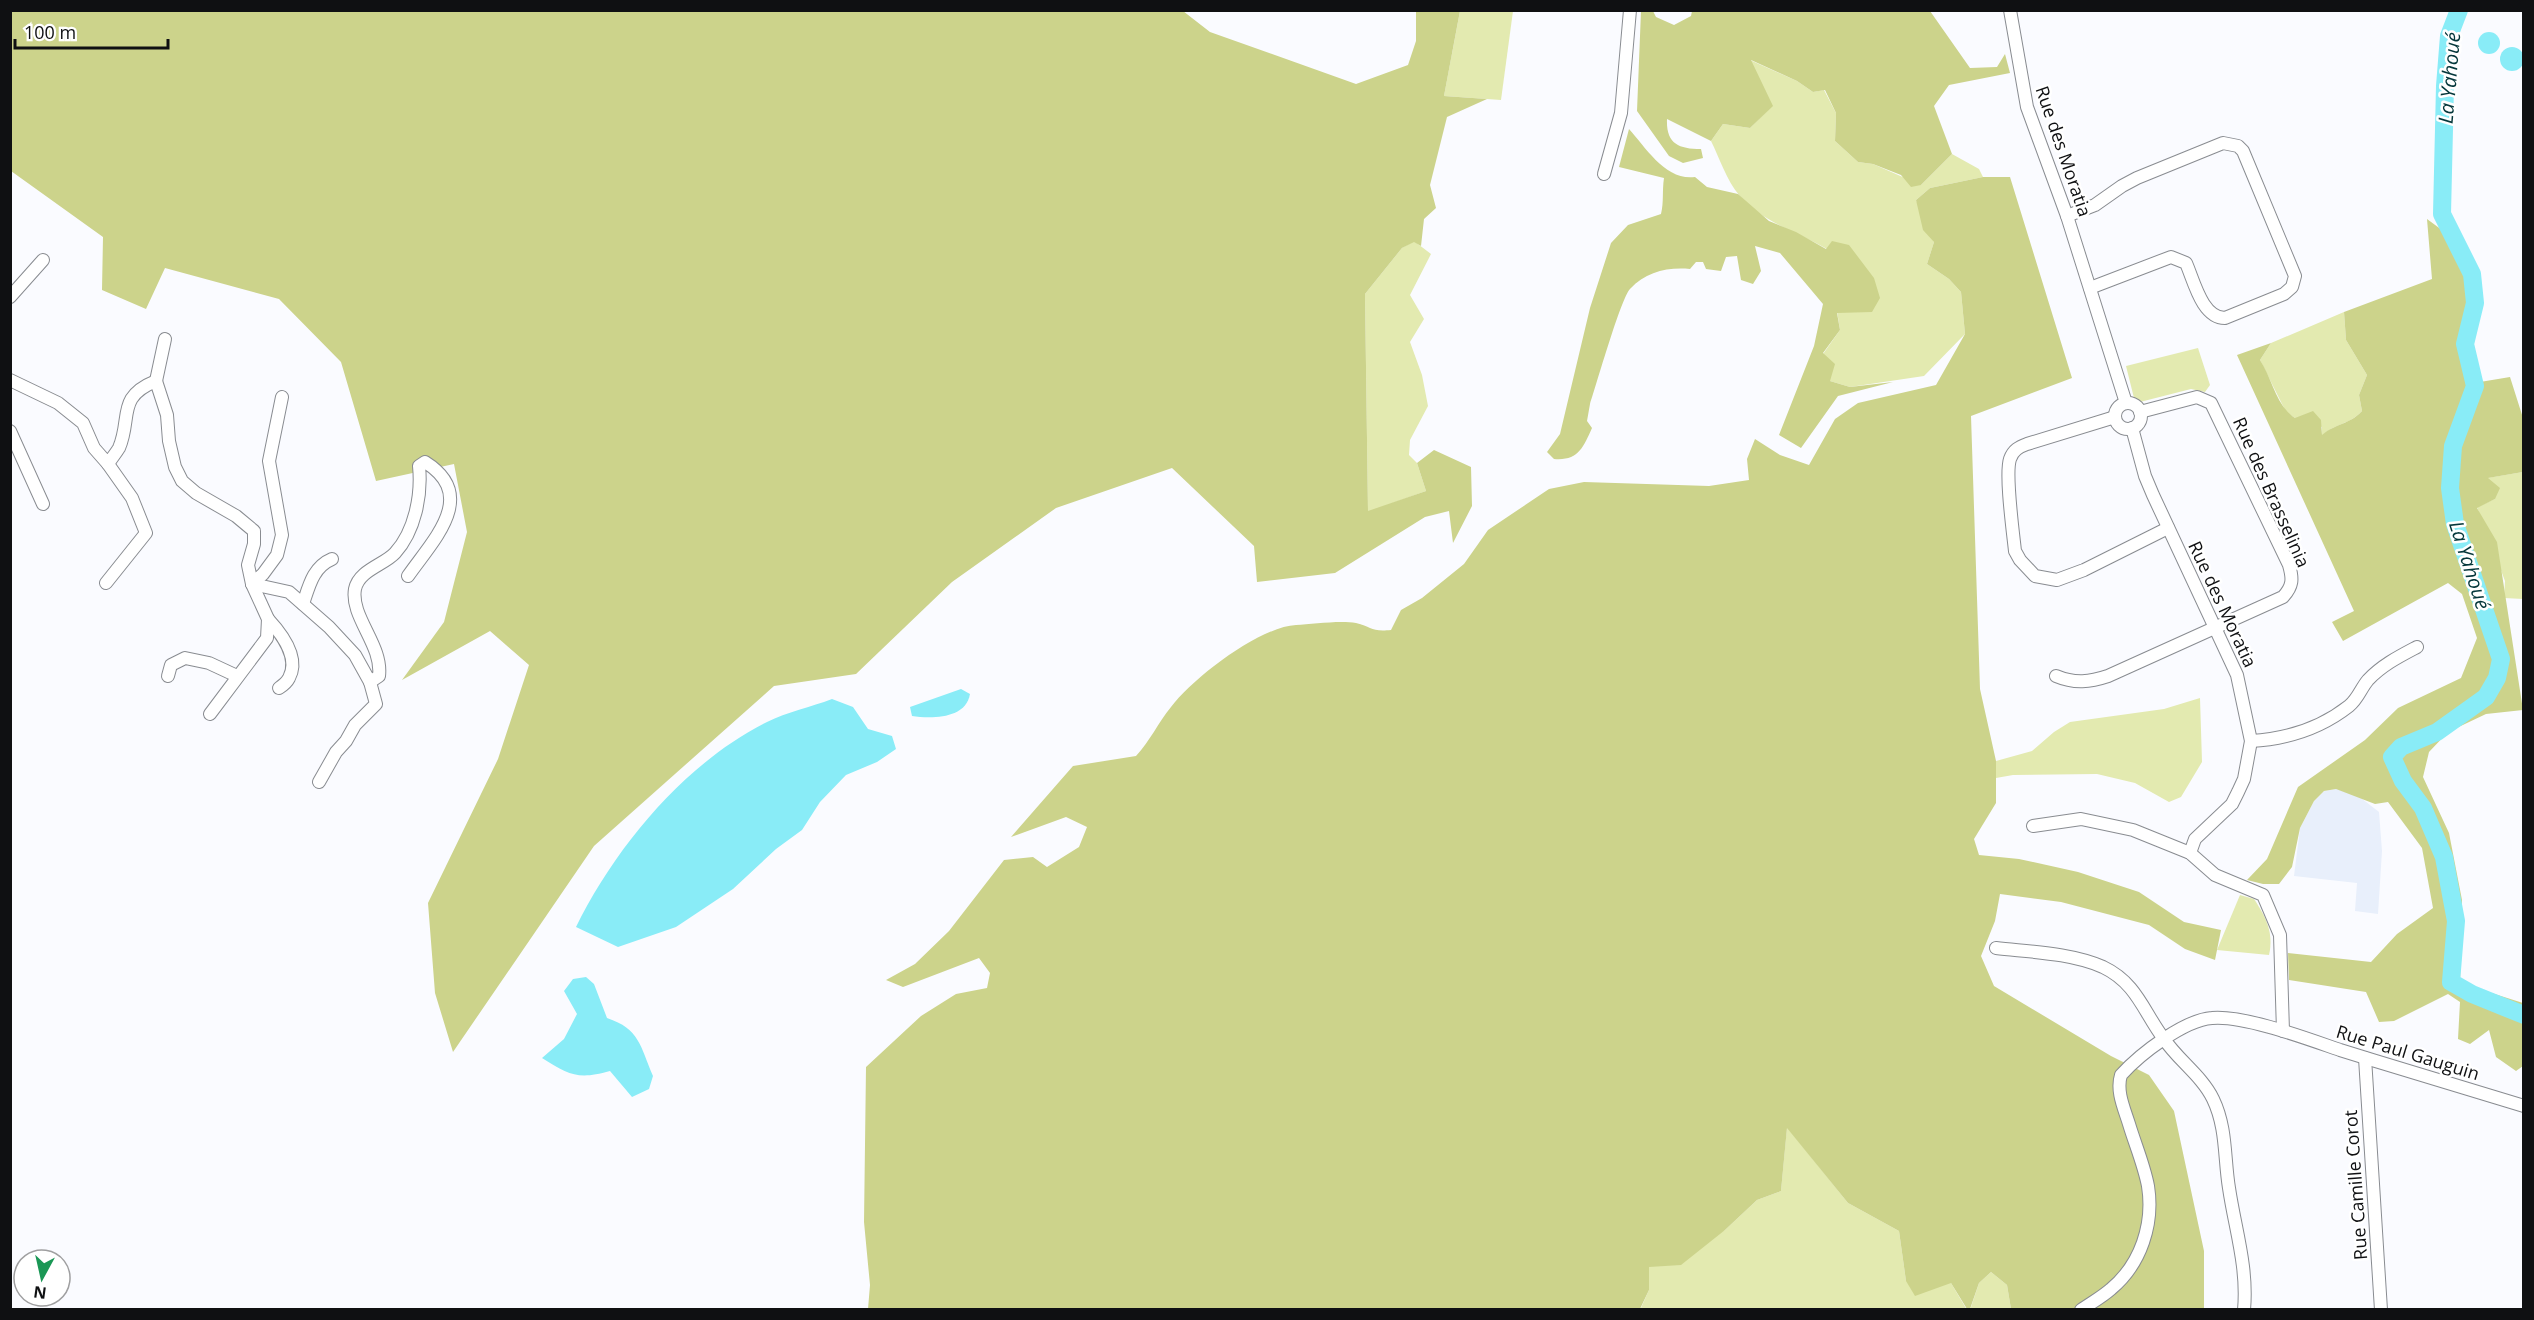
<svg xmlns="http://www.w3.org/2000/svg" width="2534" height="1320" font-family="'Open Sans',sans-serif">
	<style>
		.built { fill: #e8effb }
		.green { fill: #e3eab0 }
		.forest { fill: #ccd38b }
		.water { fill: #89ecf7 }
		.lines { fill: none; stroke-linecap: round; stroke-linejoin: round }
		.river { stroke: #89ecf7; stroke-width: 18 }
		.minor-casing { stroke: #898c91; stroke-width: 14 }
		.minor { stroke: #fff; stroke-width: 12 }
		.labels { text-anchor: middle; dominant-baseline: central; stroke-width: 5; stroke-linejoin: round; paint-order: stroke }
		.street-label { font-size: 18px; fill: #0f1012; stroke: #fff }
		.water-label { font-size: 20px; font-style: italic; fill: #04373b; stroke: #fff }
	</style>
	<rect width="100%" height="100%" fill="#fafbff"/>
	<path class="built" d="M2336,789L2357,795L2379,812L2382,851L2378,914L2355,911L2357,883L2294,876L2300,828L2314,801L2324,791Z"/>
	<g class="green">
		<path d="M1460,11H1513L1501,100L1444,96Z"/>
		<path d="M1750,60L1797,81L1813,92L1824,90L1836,113L1835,141L1858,162L1873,164L1921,185L1952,154L1979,169L1983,177L1930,188L1916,200L1934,242L1927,264L1949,279L1961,292L1965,334L1924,376L1850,387L1830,381L1823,354L1840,330L1827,249C1797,232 1762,222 1739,195C1727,181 1719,157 1711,141L1723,124L1750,128L1772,106Z"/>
		<path d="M1414,241L1431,254L1410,295L1424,319L1410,342L1422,375L1428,406L1410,440L1409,455L1417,463L1426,491L1368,512L1365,294L1402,248Z"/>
		<path d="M2344,312L2346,340L2367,375L2359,395L2362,411C2349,425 2335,423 2322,436V427L2295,418L2286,412L2260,360L2271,343Z"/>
		<path d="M2198,348L2210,385L2205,392L2191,389L2140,402L2134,398L2126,366Z"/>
		<path d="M2523,472V599L2504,598L2505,581L2477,507L2495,499L2487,478Z"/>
		<path d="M2200,698L2202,762L2181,797L2169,802L2135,783L2097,774L2013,775L1996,778V761L2032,751L2054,732L2070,722L2164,709Z"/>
		<path d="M2240,895L2254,899C2266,917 2274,933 2269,955L2217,950Z"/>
		<path d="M1787,1127L1848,1203L1899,1231L1906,1281L1951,1283L1967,1310H1640L1649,1290L1648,1267L1725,1230L1757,1200L1781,1191Z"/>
		<path d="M1991,1272L2007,1285L2011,1309L1970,1310L1979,1283Z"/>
	</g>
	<g class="forest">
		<path d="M11,11H1183L1210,32L1356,84L1408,65L1416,41V11H1460L1444,96L1487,99L1447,117L1430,185L1436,208L1424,219L1421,246L1414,242L1402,248L1365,294L1368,511L1426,491L1417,463L1434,450L1471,467L1472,506L1453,543L1449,511L1425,517L1335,573L1257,582L1254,546L1172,468L1056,508L952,582L856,674L774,686L594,846L453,1052L435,993L428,903L498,759L529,665L490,631L402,680L444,622L467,532L454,464L376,481L341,362L279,299L165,268L146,309L102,290L103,237L11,171Z"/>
		<path d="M1641,11H1653L1656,17L1674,25L1691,16L1692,11H1930L1970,68L1997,67L2005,54L2010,73L1949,85L1934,106L1952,154L1921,185L1911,187L1901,175L1873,164L1858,162L1835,141L1836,113L1825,90L1813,92L1797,81L1751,60L1773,106L1750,128L1723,124L1711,141L1667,119C1666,143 1678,149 1701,149L1703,158L1683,163L1669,156L1637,111Z"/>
		<path d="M1629,129C1646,148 1666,181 1695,177L1707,187L1738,194L1769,221L1796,232L1826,249L1832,241L1849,245L1874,278L1880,298L1872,312L1837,313L1840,330L1823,353L1835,364L1830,381L1850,387L1893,382L1838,396L1801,448L1779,435L1814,346L1823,304L1780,253L1755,246L1761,271L1753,284L1741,280L1737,256L1726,257L1721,271L1706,269L1703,262H1696L1690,269C1667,267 1646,272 1630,289C1621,298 1596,386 1590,404L1587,421L1592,428C1583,448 1578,461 1554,459L1547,452L1560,434L1590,308L1611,243L1628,225L1661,214C1664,202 1662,191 1664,178L1619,167Z"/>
		<path d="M1983,177H2010L2072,378L1971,416L1980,689L1996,761V803L1974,839L1979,855L2019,859L2078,872L2139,892L2184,922L2221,930L2215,960L2185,949L2149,925L2061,902L2000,894L1995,921L1981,956L1994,986L2111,1056L2149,1075L2174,1111L2204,1251V1309H2011L2007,1285L1991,1272L1979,1283L1970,1309H1967L1951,1283L1915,1296L1906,1281L1899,1231L1848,1203L1787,1128L1781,1191L1757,1200L1725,1230L1681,1265L1649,1267V1290L1640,1309H868L870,1285L864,1222L866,1067L921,1016L956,994L987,988L990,973L979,958L903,987L886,980L915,964L949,931L1004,860L1033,857L1047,867L1079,847L1087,827L1066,817L1011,837L1073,766L1136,756C1150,741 1158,723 1171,707C1193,678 1259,627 1296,625C1312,624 1341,620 1356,623C1372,627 1371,632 1391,630L1401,610L1422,598L1464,564L1488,530L1549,489L1584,482L1709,486L1749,480L1747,459L1755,439L1780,455L1809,465L1835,419L1858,403L1936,385L1965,334L1961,292L1949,279L1927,264L1934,242L1923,230L1916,200L1930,188Z"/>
		<path d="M2427,219L2446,233L2468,277V309L2462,347L2468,384L2510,377L2523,418V472L2488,478L2500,488L2495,499L2477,508L2497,542L2523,710L2486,714L2448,732L2429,752L2423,777L2449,833L2462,900L2460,983L2523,1003V1066L2516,1071L2496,1057L2489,1030L2470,1044L2458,1039L2460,1002L2448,994L2394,1021L2379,1022L2366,992L2289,980L2288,953L2371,962L2397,934L2433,908L2422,848L2388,802L2375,804L2336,789L2324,791L2314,801L2300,828L2292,867L2279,884H2263L2247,880L2267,859L2298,787L2365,740L2398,708L2461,678L2477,638L2462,594L2448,583L2343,641L2332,622L2354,611L2237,355L2271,343L2260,360C2272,378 2276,406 2295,418L2313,411L2321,420L2322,435C2336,423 2349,425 2362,411L2359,395L2367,375L2346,340L2344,312L2432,279Z"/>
	</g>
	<g class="water">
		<circle cx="2489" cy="43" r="11"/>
		<circle cx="2512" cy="59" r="12"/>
		<path d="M961,689L970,694C966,719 931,719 912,716L910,707Z"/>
		<path d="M832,699L853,707L868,729L892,736L896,749L877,762L846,775L820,802L802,830L776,849L733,889L676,927L618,947L576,927C616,846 685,763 767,722C787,712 811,707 832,699Z"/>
		<path d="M586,977L594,984L607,1018C640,1029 640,1046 653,1076L649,1089L632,1097L610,1071C578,1080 569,1075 542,1058L564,1039L577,1014L564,991L573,979Z"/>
	</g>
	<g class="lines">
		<path class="river" d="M2459,10L2449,36L2445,86L2442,214L2472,274L2475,303L2465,344L2475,386L2453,446L2450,488L2455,524L2501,659L2497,678L2486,697L2437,732L2401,747L2392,757L2403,781L2423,808L2444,857L2456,921L2451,982L2472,994L2524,1015"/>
		<defs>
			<g id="minor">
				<path d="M2010,10L2027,107L2067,216L2126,403"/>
				<path d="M1604,174L1621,113L1630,10"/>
				<path d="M2067,216L2095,205L2122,186L2137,178L2223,143L2238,146L2243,151L2295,276L2292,287L2284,294L2225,318C2202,318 2194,281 2186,263L2171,257L2090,288"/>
				<path d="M10,297L43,260"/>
				<path d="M10,380L58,403L83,423L94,448L108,464C111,459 116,453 119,448C132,418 116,397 156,381L167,415L169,441L175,467L182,481L196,493L236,516L254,531V544L248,565L252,584L263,574L277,555L282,535L269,461L282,397"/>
				<path d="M156,381L165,339"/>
				<circle cx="2128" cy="416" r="13"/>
				<path d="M2115,417L2027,444C2019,447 2013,450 2010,459C2005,474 2013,532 2015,551L2020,560L2035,576L2057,580L2084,570L2168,528"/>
				<path d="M2132,428L2145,476L2153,495L2237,675L2251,741L2244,779L2238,792L2232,804L2195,839L2190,853"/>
				<path d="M10,431L43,504"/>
				<path d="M106,583L146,533L132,498L108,464"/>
				<path d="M252,584L289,592L329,627L355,655L370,682L379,676C383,645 350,617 355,589C359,570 384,565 395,553C415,531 422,495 419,466L425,462C479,496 433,540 408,576"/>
				<path d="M303,604C309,586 313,567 332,559"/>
				<path d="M268,619C281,633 300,658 289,678C287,682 282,686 279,688"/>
				<path d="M168,676L171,665L185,658L209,663L237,676"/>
				<path d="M2056,676C2075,684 2090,682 2108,676L2283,597C2293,586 2293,579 2289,565L2211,403L2197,397L2140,412"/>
				<path d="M210,714L267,638L268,619L252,584"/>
				<path d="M2251,741C2286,739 2321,728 2349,706C2358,699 2361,688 2368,680C2382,665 2400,656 2417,647"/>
				<path d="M319,782L336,752L346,741L355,725L376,704L370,682"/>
				<path d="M2033,826L2081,819L2133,830L2190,853L2215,875L2263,895L2280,935L2283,1031"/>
				<path d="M1996,948C2031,952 2071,953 2103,967C2137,983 2144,1013 2164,1039C2178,1060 2202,1076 2213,1099C2227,1128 2224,1158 2229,1188C2235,1229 2248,1267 2244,1310"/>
				<path d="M2365,1058L2381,1310"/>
				<path d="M2081,1310C2091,1303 2102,1297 2111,1289C2141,1264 2154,1224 2148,1186C2144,1165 2135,1144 2129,1124C2124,1108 2116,1091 2121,1075C2140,1054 2184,1020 2212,1018C2244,1015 2308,1039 2340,1050C2401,1069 2462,1087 2524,1106"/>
			</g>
		</defs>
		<use href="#minor" class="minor-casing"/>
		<use href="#minor" class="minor"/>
	</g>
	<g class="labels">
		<g class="street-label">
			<text transform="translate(2064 151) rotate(71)">Rue des Moratia</text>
			<text transform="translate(2272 492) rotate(66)">Rue des Brasselinia</text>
			<text transform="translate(2223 604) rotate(65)">Rue des Moratia</text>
			<text transform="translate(2408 1052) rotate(17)">Rue Paul Gauguin</text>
			<text transform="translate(2355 1185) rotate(-94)">Rue Camille Corot</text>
		</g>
		<g class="water-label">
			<text transform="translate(2449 78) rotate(-85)">La Yahoué</text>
			<text transform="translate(2470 565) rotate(72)">La Yahoué</text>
		</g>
	</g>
	<rect width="2534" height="1320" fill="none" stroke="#0f1012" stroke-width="24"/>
	<g transform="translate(42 1278) rotate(188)"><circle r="28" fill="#ffffff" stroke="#9f9fa0" stroke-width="1.5"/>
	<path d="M0-4.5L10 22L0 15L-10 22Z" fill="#1a9755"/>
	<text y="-9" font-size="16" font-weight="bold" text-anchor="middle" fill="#0f1012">N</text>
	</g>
	<path d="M15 39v9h153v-9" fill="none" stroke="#0f1012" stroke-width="3"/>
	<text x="24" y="39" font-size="18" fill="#0f1012" stroke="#ffffff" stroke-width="4.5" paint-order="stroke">100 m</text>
</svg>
